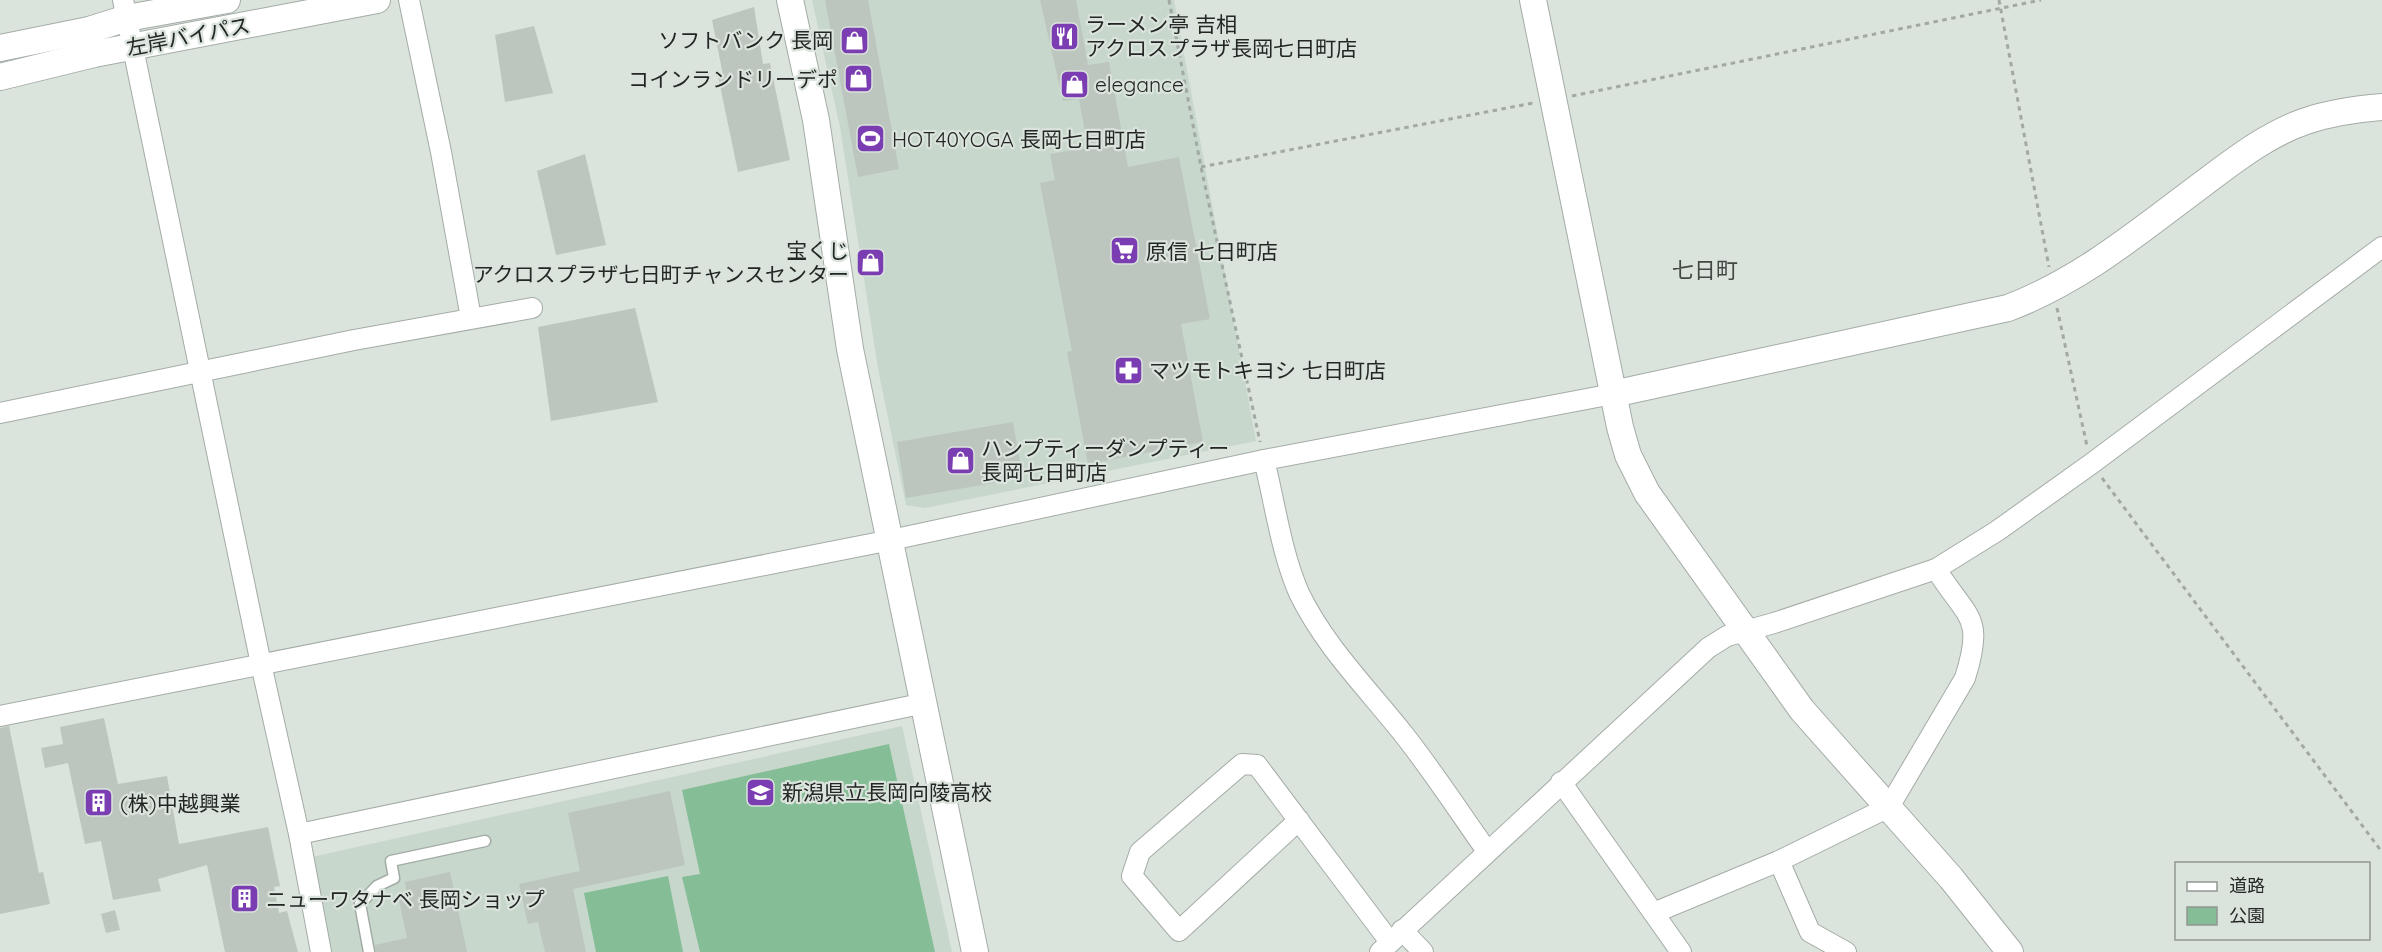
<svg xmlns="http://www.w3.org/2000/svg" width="2382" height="952" font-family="Quicksand,'Noto Sans JP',sans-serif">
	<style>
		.built { fill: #c7d7cc }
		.green { fill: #85bd97 }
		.building { fill: #bdc5bf }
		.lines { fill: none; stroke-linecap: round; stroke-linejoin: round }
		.service-casing { stroke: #a4aca6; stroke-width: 13 }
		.minor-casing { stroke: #a4aca6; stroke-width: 22 }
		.tertiary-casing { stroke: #a4aca6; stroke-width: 28 }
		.path { stroke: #a2a9a4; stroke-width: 3; stroke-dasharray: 4.5 4.5; stroke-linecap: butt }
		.service { stroke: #fff; stroke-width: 10 }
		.minor { stroke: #fff; stroke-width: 20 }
		.tertiary { stroke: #fff; stroke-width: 26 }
		.labels { text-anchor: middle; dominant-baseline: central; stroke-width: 4.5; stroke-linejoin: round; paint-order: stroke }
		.poi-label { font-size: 21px; fill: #232624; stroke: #dae3dc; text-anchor: start }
		.street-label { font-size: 21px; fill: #232624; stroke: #dae3dc }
		.neighbourhood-label { font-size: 22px; fill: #424944; stroke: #dae3dc }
	</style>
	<rect width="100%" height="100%" fill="#dae3dc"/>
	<g class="built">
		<path d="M812,0H1174L1256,441L925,508L906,505L879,374L840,127Z"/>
		<path d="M902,726L952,952H332L312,857Z"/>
	</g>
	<g class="green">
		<path d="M889,744L935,952H700L682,877L700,874L682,790Z"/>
		<path d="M668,876L683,952H596L584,893Z"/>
	</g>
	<g class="building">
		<path d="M825,0H868L899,169L858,177Z"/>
		<path d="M1040,0H1076L1088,65L1109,62L1128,167L1179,157L1210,319L1181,324L1203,442L1088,464L1067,352L1072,351L1040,183L1055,180L1050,154L1088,148L1079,99L1063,101Z"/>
		<path d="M754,7L763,64L770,63L790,160L738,172L718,76L723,75L712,20Z"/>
		<path d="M534,26L553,93L505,102L495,35Z"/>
		<path d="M585,154L606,245L556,255L537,171Z"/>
		<path d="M635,308L658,402L551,421L538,327Z"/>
		<path d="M1013,422L1023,478L906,498L897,442Z"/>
		<path d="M104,718L118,784L167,776L179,844L268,827L280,886L274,887L279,913L287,911L298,952H225L207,865L158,879L161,891L113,900L101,841L85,844L68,763L45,768L41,748L63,744L60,727Z"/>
		<path d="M9,726L39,873L43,872L50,904L0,914V728Z"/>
		<path d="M670,791L685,865L573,889L586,952H545L538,922L528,924L519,884L580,871L568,813Z"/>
		<path d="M450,872L467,952H376L375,945L407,938L398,895L407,893L405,882Z"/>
		<path d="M115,910L120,930L106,933L101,914Z"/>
	</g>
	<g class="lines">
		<defs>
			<path id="service" d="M369,952L360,904L377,886L394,878L391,861L485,841"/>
			<g id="minor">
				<path d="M123,0L261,664L299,834L321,952"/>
				<path d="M409,0L441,152L471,318"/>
				<path d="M0,413L354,340L532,308"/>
				<path d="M1264,460C1275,503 1281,552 1299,593C1325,647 1368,689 1405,736C1434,773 1460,813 1487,851"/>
				<path d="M0,716L891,540L1264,460L1613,394"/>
				<path d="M1561,782L1681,952"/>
				<path d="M1299,820L1179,931L1132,876L1140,852L1242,764L1257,765L1390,942"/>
				<path d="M299,834L925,703"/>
				<path d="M1779,861L1810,932L1846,952"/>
				<path d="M1656,912L1779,861L1889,807L1965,678C1985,615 1967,619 1936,569"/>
				<path d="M1402,930L1423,952"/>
				<path d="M1380,952L1708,648L1727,636L1774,623L1936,569L1997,531L2091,464L2382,247"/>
			</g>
			<g id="tertiary">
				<path d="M790,0L816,120L850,349L975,952"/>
				<path d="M1533,0L1620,427L1628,455L1647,493L1802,710L1951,878L2010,952"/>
				<path d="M0,48L89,30L127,18L227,0"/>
				<path d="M0,77L94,54L377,0"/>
				<path d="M1613,394L2008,308C2082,280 2142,229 2204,183C2236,159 2268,134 2306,121C2330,113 2356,109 2382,107"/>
			</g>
		</defs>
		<use href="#service" class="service-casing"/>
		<use href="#minor" class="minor-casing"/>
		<use href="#tertiary" class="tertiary-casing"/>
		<g class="path">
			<path d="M1169,0L1201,167L1260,442"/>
			<path d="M1999,0L2049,267"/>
			<path d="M1572,96L2041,0"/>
			<path d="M1201,167L1533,103"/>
			<path d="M2057,308L2087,446"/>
			<path d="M2102,478L2382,852"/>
		</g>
		<use href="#service" class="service"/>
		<use href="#minor" class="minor"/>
		<use href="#tertiary" class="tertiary"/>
	</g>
	<defs>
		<symbol id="restaurant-square" viewBox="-11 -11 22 22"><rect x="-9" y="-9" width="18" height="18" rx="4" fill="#7a3db2" stroke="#dae3dc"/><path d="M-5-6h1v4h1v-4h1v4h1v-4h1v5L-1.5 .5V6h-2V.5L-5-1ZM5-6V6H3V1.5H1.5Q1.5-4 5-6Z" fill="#fff"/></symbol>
		<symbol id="shop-square" viewBox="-11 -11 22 22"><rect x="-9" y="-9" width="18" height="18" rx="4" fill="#7a3db2" stroke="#dae3dc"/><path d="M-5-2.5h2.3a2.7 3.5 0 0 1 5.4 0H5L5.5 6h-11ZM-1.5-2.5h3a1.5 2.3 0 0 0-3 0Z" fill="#fff"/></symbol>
		<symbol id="stadium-square" viewBox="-11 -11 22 22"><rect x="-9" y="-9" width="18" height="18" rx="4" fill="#7a3db2" stroke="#dae3dc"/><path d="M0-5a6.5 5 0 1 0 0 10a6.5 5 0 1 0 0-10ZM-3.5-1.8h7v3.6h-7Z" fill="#fff"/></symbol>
		<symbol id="supermarket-square" viewBox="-11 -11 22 22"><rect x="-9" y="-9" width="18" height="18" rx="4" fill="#7a3db2" stroke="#dae3dc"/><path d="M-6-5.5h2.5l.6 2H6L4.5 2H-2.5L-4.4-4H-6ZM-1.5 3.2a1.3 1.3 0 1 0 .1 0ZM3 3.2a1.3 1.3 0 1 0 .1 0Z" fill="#fff"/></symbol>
		<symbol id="pharmacy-square" viewBox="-11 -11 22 22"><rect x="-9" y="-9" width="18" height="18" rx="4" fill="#7a3db2" stroke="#dae3dc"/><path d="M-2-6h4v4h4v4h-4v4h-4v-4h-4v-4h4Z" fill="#fff"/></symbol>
		<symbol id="school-square" viewBox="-11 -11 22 22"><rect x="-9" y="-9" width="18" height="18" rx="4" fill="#7a3db2" stroke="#dae3dc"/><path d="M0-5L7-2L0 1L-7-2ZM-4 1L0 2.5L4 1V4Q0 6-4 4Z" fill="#fff"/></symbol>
		<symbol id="building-square" viewBox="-11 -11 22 22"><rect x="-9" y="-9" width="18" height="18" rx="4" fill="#7a3db2" stroke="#dae3dc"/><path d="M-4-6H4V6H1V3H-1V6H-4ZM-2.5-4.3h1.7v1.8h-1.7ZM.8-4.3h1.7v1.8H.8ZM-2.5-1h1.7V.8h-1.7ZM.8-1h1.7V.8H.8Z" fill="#fff"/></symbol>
	</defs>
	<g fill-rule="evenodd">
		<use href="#restaurant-square" x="1048" y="20" width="33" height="33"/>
		<use href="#shop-square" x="838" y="24" width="33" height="33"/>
		<use href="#shop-square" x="842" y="62" width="33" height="33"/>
		<use href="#shop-square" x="1058" y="68" width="33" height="33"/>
		<use href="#stadium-square" x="854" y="122" width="33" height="33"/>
		<use href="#supermarket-square" x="1108" y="234" width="33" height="33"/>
		<use href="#shop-square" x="854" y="246" width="33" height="33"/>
		<use href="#pharmacy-square" x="1112" y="354" width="33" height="33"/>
		<use href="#shop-square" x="944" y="444" width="33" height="33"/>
		<use href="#school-square" x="744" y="776" width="33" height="33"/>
		<use href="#building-square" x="82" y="786" width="33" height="33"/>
		<use href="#building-square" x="228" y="882" width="33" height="33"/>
	</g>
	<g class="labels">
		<g class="poi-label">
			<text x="1085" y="24">ラーメン亭 吉相<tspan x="1085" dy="24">アクロスプラザ長岡七日町店</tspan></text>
			<text x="833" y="40" text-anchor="end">ソフトバンク 長岡</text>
			<text x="838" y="79" text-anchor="end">コインランドリーデポ</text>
			<text x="1095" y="84">elegance</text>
			<text x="892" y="139">HOT40YOGA 長岡七日町店</text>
			<text x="849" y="250" text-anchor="end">宝くじ<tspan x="849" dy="24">アクロスプラザ七日町チャンスセンター</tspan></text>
			<text x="1146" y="251">原信 七日町店</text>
			<text x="1149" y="370">マツモトキヨシ 七日町店</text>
			<text x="981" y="448">ハンプティーダンプティー<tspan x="981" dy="24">長岡七日町店</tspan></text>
			<text x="782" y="792">新潟県立長岡向陵高校</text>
			<text x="120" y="803">(株)中越興業</text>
			<text x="266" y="899">ニューワタナベ 長岡ショップ</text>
		</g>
		<g class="street-label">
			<text transform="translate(188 36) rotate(-11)">左岸バイパス</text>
		</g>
		<g class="neighbourhood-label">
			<text x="1705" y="270">七日町</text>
		</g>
	</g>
	<rect x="2175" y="862" width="195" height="78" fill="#dae3dc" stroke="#919792" stroke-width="1.5"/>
	<rect x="2187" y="882" width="30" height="9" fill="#ffffff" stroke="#919792" stroke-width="1.5"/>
	<text x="2229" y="892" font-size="18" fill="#232624">道路</text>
	<rect x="2187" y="907" width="30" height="18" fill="#85bd97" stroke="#919792" stroke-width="1.5"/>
	<text x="2229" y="922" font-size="18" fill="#232624">公園</text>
</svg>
